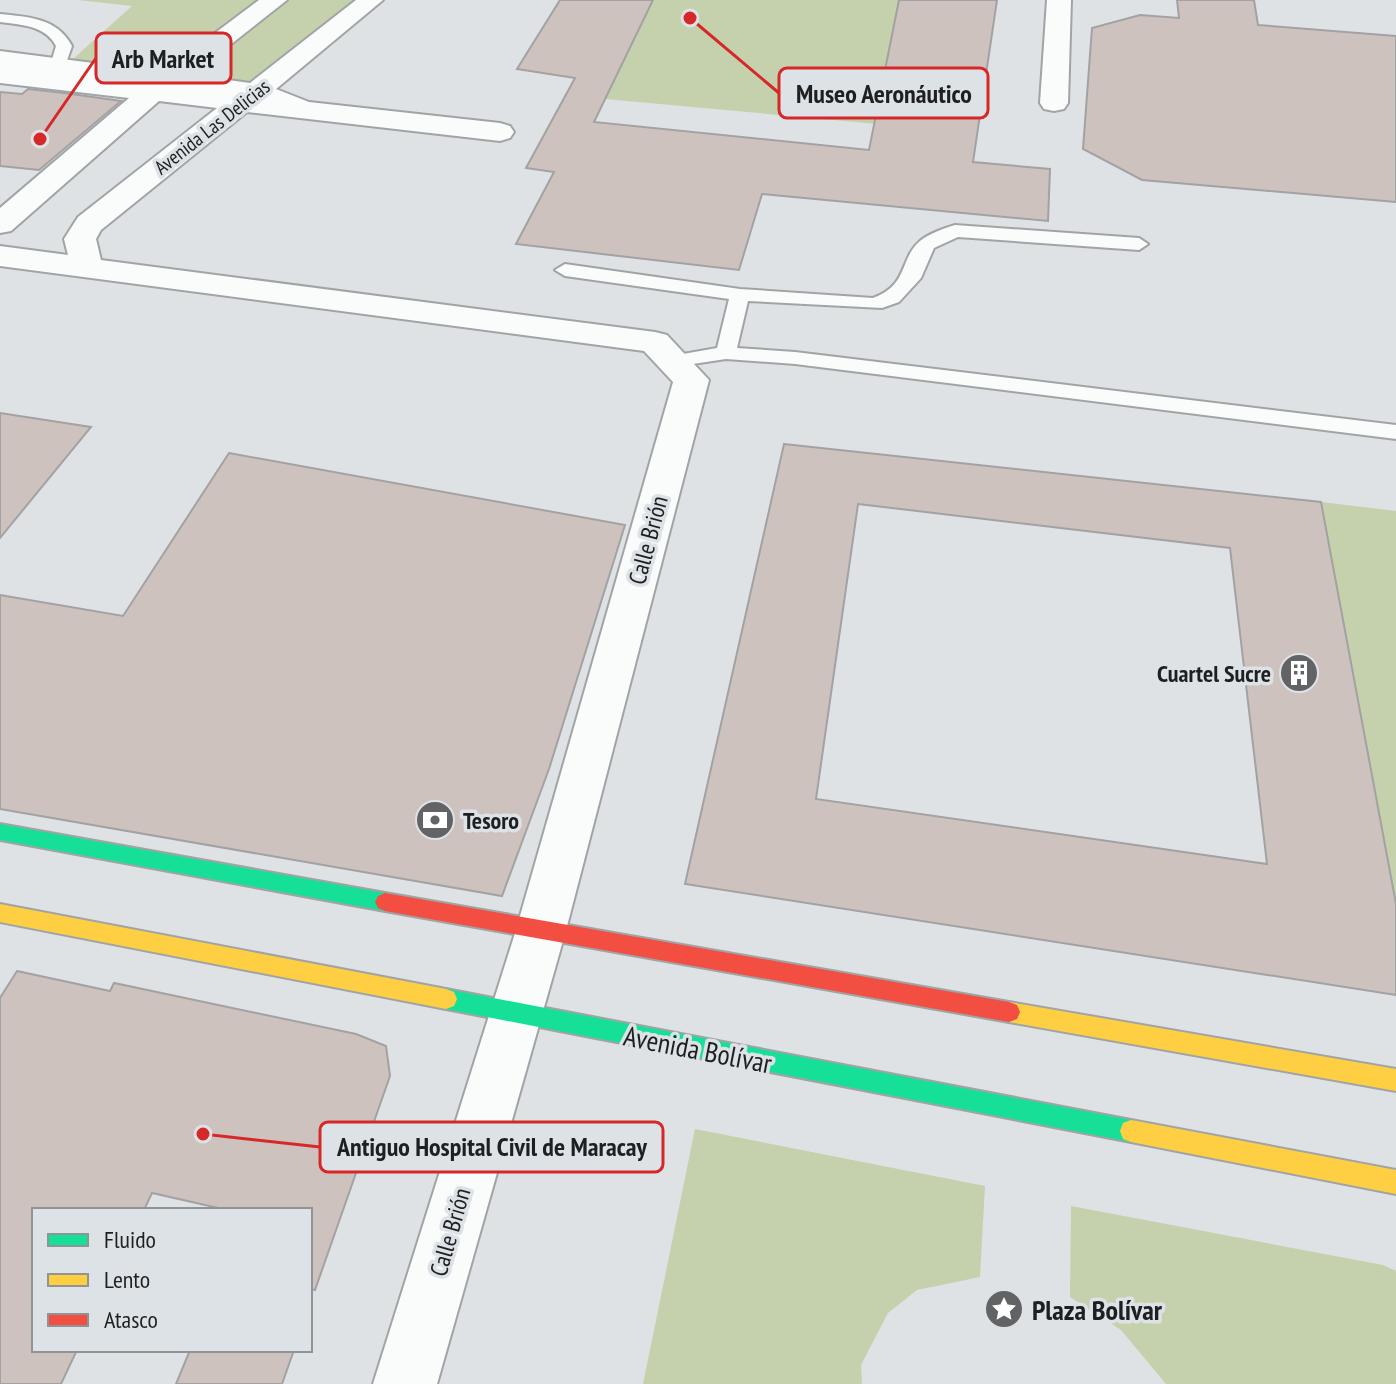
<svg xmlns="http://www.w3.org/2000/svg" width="1396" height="1384" font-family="'PT Sans Narrow',sans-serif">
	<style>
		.green { fill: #c4d1ac }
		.building { fill: #cec2bf; stroke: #a2a2a3; stroke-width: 2; fill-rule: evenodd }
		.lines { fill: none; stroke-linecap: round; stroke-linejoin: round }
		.lane-casing { stroke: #a1a4a5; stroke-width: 4 }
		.street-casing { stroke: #a1a4a5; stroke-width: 4 }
		.fast-casing { stroke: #a1a4a5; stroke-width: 4 }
		.slow-casing { stroke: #a1a4a5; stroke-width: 4 }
		.jam-casing { stroke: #a1a4a5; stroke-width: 4 }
		.lane { fill: #fafbfb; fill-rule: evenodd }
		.street { fill: #fafbfb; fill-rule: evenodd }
		.fast { fill: #16e098; fill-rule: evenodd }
		.slow { fill: #ffcf43; fill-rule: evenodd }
		.jam { fill: #f24e42; fill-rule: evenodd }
		.labels { text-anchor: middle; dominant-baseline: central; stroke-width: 7; stroke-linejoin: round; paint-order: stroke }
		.far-street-label { font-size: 20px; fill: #1e1f21; stroke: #dde2e6 }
		.street-label { font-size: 24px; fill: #1e1f21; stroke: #dde2e6 }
		.poi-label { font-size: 24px; font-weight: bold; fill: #1e1f21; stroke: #dde2e6; text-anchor: end }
		.near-street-label { font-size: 28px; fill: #1e1f21; stroke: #dde2e6 }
		.near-poi-label { font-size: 28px; font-weight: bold; fill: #1e1f21; stroke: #dde2e6; text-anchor: start }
		.leader { fill: none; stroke: #d62828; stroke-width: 3 }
		.callout-dot { fill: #d62828; stroke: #dde2e6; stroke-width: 3 }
		.callout { fill: #dde2e6; stroke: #d62828; stroke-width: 3 }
		.callout-label { font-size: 26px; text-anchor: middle; font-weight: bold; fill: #1e1f21 }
	</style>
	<rect width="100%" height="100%" fill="#dfe2e4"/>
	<g class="green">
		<path d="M78,0H362L253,90L64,67L132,6Z"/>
		<path d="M653,0H899L876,114L877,124L605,99Z"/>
		<path d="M1321,502L1396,511V904Z"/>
		<path d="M695,1129L985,1186L980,1277L917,1290L888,1313L861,1365L862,1384H643Z"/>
		<path d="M1071,1206L1383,1265L1396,1271V1384H1166L1121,1330L1070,1297Z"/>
	</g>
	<g class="building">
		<path d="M560,0H653L594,122L869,150L899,0H997L973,162L1050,169L1048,221L762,194L739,270L516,244L554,172L526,168L575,78L517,69Z"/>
		<path d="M1177,0H1254L1258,25L1396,36V202L1142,180L1083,149L1092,28L1140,15L1179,18Z"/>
		<path d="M28,89L64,93L121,101L39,170L0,166V92L22,94Z"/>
		<path d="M0,413L91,427L0,538Z"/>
		<path d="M784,444L1321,502L1396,904V995L685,884ZM858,504L1230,548L1267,864L816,799Z"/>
		<path d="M229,453L625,525L549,769L502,896L0,809V595L123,616Z"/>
		<path d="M17,971L110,991L114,983L356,1034L386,1046L390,1076L315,1290L310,1289V1210H227L152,1193L144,1210H34V1350H77L61,1384H0V998Z"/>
		<path d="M190,1350H294L282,1384H176Z"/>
	</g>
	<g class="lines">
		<defs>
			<g id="lane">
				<path d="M0,14C29,17 57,18 72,46L64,69L58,71L50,66L56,46C45,25 21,25 0,22Z"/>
				<path d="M955,225L1139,238L1148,244L1139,250L958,237L934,248L921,278L899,302L882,308L748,301L737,348L795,352L1396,425V439L795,364L726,359L673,367L666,365L663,361L666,357L717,348L729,299L565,276L555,270L565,264L740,289L873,298C909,285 899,259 920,241C928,234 945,228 955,225Z"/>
			</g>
			<g id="street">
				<path d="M259,0H287L192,75L250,83L356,0H383L276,89L309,102L500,123L510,126L514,132L510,138L500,141L247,112L101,230L96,239L101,260L655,332L667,335L709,380L566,930L437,1384H373L516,930L673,382L644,351L0,266V246L68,255L64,239L78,217L217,108L159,101L11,231L0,233V208L129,98L0,83V51L163,72Z"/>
				<path d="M1047,0H1071L1068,103L1064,109L1054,111L1044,109L1040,103Z"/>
			</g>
			<g id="fast">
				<path d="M0,824L385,893L392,896L395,902L392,908L385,911L0,840Z"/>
				<path d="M446,989L1131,1120L1139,1123L1142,1131L1139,1139L1131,1142L446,1009L438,1006L435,999L438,992Z"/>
			</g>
			<g id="slow">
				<path d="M0,904L446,989L454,992L457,999L454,1006L446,1009L0,922Z"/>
				<path d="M1009,1002L1396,1069V1091L1009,1022L1001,1019L998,1012L1001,1005Z"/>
				<path d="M1131,1120L1396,1170V1194L1131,1142L1123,1139L1120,1131L1123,1123Z"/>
			</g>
			<path id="jam" d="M385,893L1009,1002L1017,1005L1020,1012L1017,1019L1009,1022L385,911L378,908L375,902L378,896Z"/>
		</defs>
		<use href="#lane" class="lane-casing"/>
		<use href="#street" class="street-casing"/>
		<use href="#fast" class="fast-casing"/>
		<use href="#slow" class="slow-casing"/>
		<use href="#jam" class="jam-casing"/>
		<use href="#lane" class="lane"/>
		<use href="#street" class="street"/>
		<use href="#fast" class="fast"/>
		<use href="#slow" class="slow"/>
		<use href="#jam" class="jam"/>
	</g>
	<defs>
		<symbol id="building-disc" viewBox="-11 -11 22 22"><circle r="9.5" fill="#626365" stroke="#dde2e6"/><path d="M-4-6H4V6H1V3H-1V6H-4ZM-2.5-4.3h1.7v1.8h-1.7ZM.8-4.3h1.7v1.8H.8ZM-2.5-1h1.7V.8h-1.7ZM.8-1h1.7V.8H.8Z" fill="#fff"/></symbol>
		<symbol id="bank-disc" viewBox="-11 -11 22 22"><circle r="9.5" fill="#626365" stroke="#dde2e6"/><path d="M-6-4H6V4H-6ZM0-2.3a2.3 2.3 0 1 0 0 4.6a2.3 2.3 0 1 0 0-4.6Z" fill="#fff"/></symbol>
		<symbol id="sight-disc" viewBox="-11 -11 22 22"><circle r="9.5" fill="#626365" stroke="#dde2e6"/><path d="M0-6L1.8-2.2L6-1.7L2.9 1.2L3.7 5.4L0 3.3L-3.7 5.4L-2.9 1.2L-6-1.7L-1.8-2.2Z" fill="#fff"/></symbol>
	</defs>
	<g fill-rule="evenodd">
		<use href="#building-disc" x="1277" y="651" width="44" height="44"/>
		<use href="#bank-disc" x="413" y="798" width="44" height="44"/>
		<use href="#sight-disc" x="982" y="1287" width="44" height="44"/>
	</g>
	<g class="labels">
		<g class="far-street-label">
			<text transform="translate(212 127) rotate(-38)">Avenida Las Delicias</text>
		</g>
		<g class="street-label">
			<text transform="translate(648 540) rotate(-75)">Calle Brión</text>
			<text transform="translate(450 1232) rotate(-74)">Calle Brión</text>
		</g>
		<g class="poi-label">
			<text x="1271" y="673">Cuartel Sucre</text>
			<text x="463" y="820" text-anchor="start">Tesoro</text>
		</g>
		<g class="near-street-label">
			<text transform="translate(698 1049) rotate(11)">Avenida Bolívar</text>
		</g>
		<g class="near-poi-label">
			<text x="1032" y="1309">Plaza Bolívar</text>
		</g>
	</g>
	<path class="leader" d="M40 139L96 58M690 18L779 93M203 1134L320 1147"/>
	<g class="callout-dot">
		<circle cx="40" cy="139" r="8"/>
		<circle cx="690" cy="18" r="8"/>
		<circle cx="203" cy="1134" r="8"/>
	</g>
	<g class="callout">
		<rect x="96" y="33" width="135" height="50" rx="8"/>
		<rect x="779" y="68" width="209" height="50" rx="8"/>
		<rect x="320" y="1122" width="343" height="50" rx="8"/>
	</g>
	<g class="callout-label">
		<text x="163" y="68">Arb Market</text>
		<text x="884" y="103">Museo Aeronáutico</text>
		<text x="492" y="1156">Antiguo Hospital Civil de Maracay</text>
	</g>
	<rect x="32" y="1208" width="280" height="144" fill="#dde2e6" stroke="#919497" stroke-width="2"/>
	<rect x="48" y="1234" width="40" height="12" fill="#16e098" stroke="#919497" stroke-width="2"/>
	<text x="104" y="1248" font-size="24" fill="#1e1f21">Fluido</text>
	<rect x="48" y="1274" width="40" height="12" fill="#ffcf43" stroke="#919497" stroke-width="2"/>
	<text x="104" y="1288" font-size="24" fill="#1e1f21">Lento</text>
	<rect x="48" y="1314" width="40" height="12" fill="#f24e42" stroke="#919497" stroke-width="2"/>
	<text x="104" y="1328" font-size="24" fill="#1e1f21">Atasco</text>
</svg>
